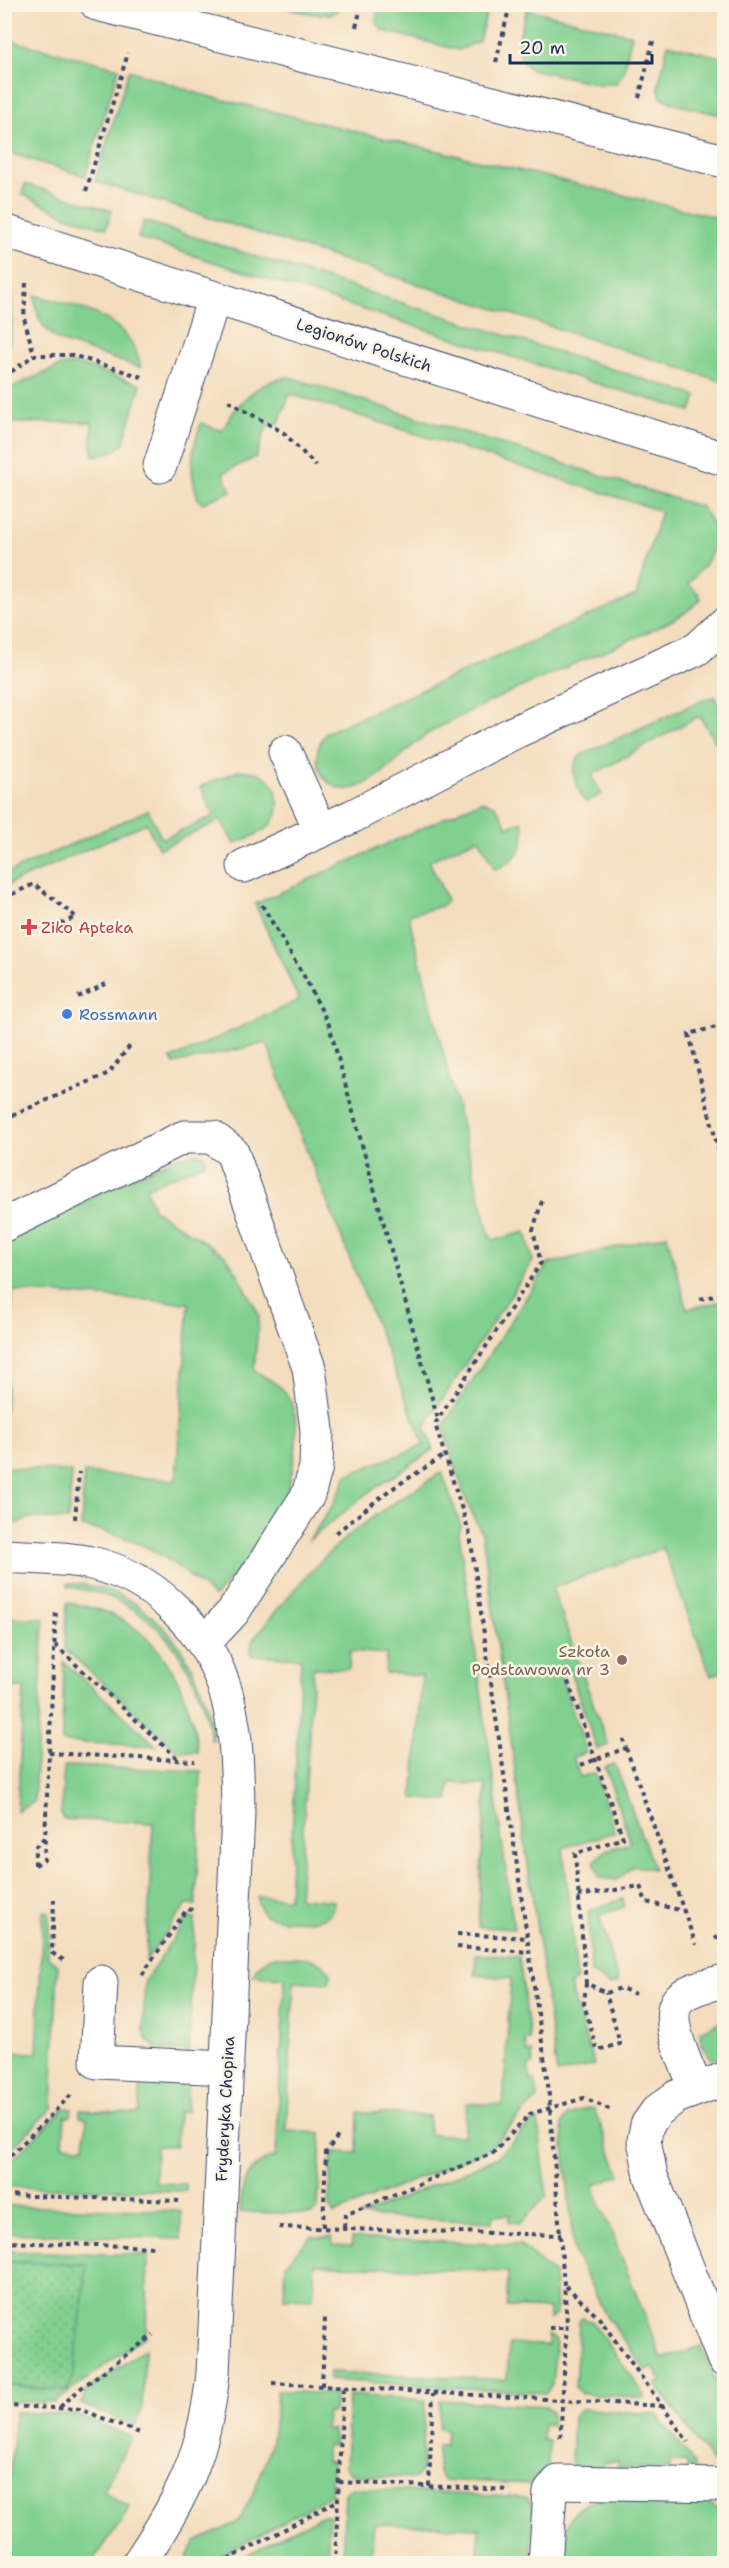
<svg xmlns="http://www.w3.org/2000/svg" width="729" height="2568" font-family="'Shantell Sans',sans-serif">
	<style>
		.grass { fill: #81d090; stroke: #4e8077; stroke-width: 1.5 }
		.park { fill: url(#park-dots); stroke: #4e8077; stroke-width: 1.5 }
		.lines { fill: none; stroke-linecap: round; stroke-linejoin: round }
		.minor-casing { stroke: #3c496c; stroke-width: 35 }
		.path { stroke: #3c496c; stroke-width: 4; stroke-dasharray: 4.5 4.5; stroke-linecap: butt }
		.minor { stroke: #fff; stroke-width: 33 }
		.health-dot { fill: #e0444e; stroke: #fcf5e5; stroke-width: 2 }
		.shop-dot { fill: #3f7fe0; stroke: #fcf5e5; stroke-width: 2 }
		.education-dot { fill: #8d6e63; stroke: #fcf5e5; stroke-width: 2 }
		.labels { text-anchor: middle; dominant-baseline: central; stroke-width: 5; stroke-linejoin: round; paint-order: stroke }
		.street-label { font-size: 16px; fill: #1b2f5e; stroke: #fcf5e5 }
		.health-label { font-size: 16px; fill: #be3a42; stroke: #fcf5e5; text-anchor: start }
		.shop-label { font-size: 16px; fill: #366cbe; stroke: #fcf5e5; text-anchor: start }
		.education-label { font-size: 16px; fill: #785e54; stroke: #fcf5e5; text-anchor: end }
	</style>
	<defs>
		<pattern id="park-dots" width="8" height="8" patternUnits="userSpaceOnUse" patternTransform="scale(1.5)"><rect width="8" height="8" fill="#81d090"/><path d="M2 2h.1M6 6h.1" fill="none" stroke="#69a979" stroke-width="1.8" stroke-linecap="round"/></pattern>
	</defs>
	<rect width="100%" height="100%" fill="#fcf5e5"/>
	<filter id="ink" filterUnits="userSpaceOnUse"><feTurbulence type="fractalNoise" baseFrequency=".0167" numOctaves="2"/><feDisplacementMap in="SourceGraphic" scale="12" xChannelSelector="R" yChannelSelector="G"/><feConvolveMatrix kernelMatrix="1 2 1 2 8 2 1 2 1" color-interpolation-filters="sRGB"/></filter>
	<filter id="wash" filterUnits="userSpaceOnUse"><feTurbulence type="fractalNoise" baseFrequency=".008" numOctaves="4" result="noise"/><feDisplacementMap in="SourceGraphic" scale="24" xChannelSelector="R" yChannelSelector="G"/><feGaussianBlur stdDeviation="1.35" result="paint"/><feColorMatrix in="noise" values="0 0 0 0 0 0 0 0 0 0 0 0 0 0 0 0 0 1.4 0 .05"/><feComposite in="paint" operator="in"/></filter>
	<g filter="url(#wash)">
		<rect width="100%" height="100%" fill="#f4ddbe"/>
		<g class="grass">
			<path d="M275,5H340L338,11C319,20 295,9 275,5Z"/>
			<path d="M380,5V4L489,5L479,41L459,50L381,30L376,20Z"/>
			<path d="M527,9L632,35L623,73L617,83L599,84L530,69C509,52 521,31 527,9Z"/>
			<path d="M5,39L119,68L85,176L5,152Z"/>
			<path d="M668,44L724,58V116L675,104L661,97L658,87Z"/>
			<path d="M129,70L203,95L724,219V382L95,181Z"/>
			<path d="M25,184L112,211L106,228L67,216L22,194Z"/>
			<path d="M144,221L697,396L691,411L588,381L138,238Z"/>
			<path d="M5,285L11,287C13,312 14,334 5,358Z"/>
			<path d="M35,295C79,308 131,315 141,368L60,341C42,329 35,316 35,295Z"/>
			<path d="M73,364L84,366L141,385L123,444L113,451L94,456L92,452V422L5,423V390L60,366Z"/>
			<path d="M289,377L701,507C729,539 711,558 688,584L699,594L701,600L683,614L663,625C587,660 508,690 434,730C408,744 389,774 361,786C327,801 303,759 327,732L636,595L661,511L290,394L278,425H267L256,457L223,473L231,491L203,503L199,501C188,472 191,451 201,423L222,431C235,405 258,380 289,377Z"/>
			<path d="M716,697L724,729V742L718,745L716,743L701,718L697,717L594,774L592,778L602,794L587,802L584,801C576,784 567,770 581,755L707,698Z"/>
			<path d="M239,770C248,771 258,771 266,777C280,787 282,811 271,824C262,834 246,839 234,844L221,820L159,849L146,823L5,886V874L148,810L162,839L214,816L200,787Z"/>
			<path d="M481,801L495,805L508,827L522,821C528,843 517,863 495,869L480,840L476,839L431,860L430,863L447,900L442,906L411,914L409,918L490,1237L494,1240L526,1232L533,1261L425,1426L433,1450L369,1492L308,1541L333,1505L347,1475L424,1445L295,1121L267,1043L174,1064L171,1059L299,1000L255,904Z"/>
			<path d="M201,1153L206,1158L205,1163L146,1188L154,1210L225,1255L238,1274L259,1315L254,1370C263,1376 277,1382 284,1391C308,1419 292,1488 276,1518C261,1547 237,1572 214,1597C172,1559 138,1535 81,1527L84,1473L176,1480L189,1303L13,1291L5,1411V1236L179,1156Z"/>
			<path d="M667,1235L687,1309L724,1301V1671L711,1676L663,1548L552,1588L608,1745L597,1749L569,1668L559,1671L587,1752L573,1757L580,1777L595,1773L615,1832L563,1848L577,1980L570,1986L594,2065L557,2074L482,1532C467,1513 451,1451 443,1426L548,1264Z"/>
			<path d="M5,1467L72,1472L68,1520L30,1518L19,1523L5,1522Z"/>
			<path d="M442,1472L461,1527L459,1533L514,1929L478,1927L486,1785L450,1783L448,1801L413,1798L422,1676L385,1673L386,1654L350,1651L349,1669L313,1668L299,1898L334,1901C334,1907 332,1913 326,1917C316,1922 273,1922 264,1914C260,1910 258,1902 257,1896L289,1898L301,1658L251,1655L252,1641C280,1606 309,1570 342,1541C373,1515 408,1494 442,1472Z"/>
			<path d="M68,1583C153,1588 205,1661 213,1740H211C198,1660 152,1597 68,1587Z"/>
			<path d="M67,1603C149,1612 188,1675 198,1752L178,1751L65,1649Z"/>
			<path d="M4,1617L44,1619L34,1802L17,1811L24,1688L5,1687Z"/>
			<path d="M64,1662L157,1746L62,1742Z"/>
			<path d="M615,1764L654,1869L634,1866L617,1880L600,1878L594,1862L606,1850L631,1843L605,1767Z"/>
			<path d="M64,1766L201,1771L196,1905H186L146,1960L153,1823L63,1819L61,1814Z"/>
			<path d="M623,1899L625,1907L599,1915L618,1982L610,1985L591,1973L588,1911Z"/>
			<path d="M43,1911L49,1912L48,1957L58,1965L52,2108L5,2155V2052L37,2053Z"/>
			<path d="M187,1918H195L189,2052L157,2049L147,2040L143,2030L145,1981Z"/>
			<path d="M476,1954L519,1957L530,2039L525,2040L527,2053L532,2052L533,2065L528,2066L531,2081L535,2080L537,2098L490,2148L334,2214L329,2207L332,2152L357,2153L358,2112L429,2116V2134L463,2136L467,2103L503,2105L511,1978L475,1975Z"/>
			<path d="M271,1957C293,1957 317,1953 330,1973L329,1983L294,1981L286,2131L321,2133L318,2208L312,2214L240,2212C242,2182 245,2166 276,2156L285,1978L253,1976L257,1967Z"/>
			<path d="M724,2020V2058L711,2059L702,2044L700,2031Z"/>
			<path d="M141,2080L188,2082L187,2112H178L176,2146H156L155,2183L186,2184V2191L5,2187V2167L64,2108L72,2109L71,2116H65L63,2145L84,2146L87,2118L80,2117V2110L139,2113Z"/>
			<path d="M588,2108L594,2109L620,2175L593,2186L662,2359L701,2346L724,2400V2468L712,2462L656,2385L662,2381L652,2367L646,2371L606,2315L574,2252L562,2124L567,2116Z"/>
			<path d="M538,2120L547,2196L520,2223L509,2222V2215H493L492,2222L360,2216L496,2158L533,2121Z"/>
			<path d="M5,2206L181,2211V2239L5,2233Z"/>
			<path d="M311,2237H332L333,2245L352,2246V2238L520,2245L554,2274L556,2315L549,2320V2309L507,2307L508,2272L315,2264L313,2299L284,2298L286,2263Z"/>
			<path d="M5,2251L148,2255L146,2335L54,2403L5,2401V2385L68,2391L86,2264L5,2262Z"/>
			<path d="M582,2318L592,2322L644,2394V2398L581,2394L575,2387L579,2322Z"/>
			<path d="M548,2335L556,2340L552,2385L546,2393L329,2380L330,2372L507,2380L509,2344L548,2345Z"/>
			<path d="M145,2349L142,2407L135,2426L81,2404L86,2391Z"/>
			<path d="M277,2391L335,2394L334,2412H327L326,2429L334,2430L333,2445L326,2446L325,2461L332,2462L331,2493L323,2500L208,2563H190L187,2556L196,2542L240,2521C263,2473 275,2445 277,2391Z"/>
			<path d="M349,2395L425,2400L422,2470L415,2478L353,2475L346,2469Z"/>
			<path d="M440,2400L546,2406L552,2412L551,2425L543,2424L542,2440L549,2441L548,2466L533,2484L444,2480L437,2471L438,2445H445L446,2429L439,2428Z"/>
			<path d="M581,2409L656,2414L694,2463L695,2469L687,2468L686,2462H670V2469L618,2468V2461L603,2462L602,2468H575L571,2462L573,2416Z"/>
			<path d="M15,2412L76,2415L132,2437L103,2491L130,2508L92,2563H5V2533Z"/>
			<path d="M352,2488L527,2498L534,2507L530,2563H478L479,2528L374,2524L371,2563L342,2564L345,2493Z"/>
			<path d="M605,2498L703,2500L717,2508L724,2520V2563L560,2564C563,2529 566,2505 605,2498Z"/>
			<path d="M321,2516H329L327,2563H231Z"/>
		</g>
		<path class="park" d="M5,2262L87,2264L74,2372L67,2391L5,2385Z"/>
	</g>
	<g filter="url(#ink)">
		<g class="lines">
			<defs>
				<g id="minor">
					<path d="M97,4L724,161"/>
					<path d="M4,231L724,459"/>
					<path d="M160,466L214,298"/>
					<path d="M285,752L321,831"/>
					<path d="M244,866L353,816L513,733L697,649L724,624"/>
					<path d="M4,1225L184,1137H212L232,1152L309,1368L317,1430L316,1467L308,1495L233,1612L205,1642"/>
					<path d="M4,1556C33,1558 63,1557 91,1563C121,1570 148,1584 170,1605C235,1662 237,1732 238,1813L213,2373C205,2453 183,2498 138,2564"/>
					<path d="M101,1982L97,2062L227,2068"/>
					<path d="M724,2079L676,2097L657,2111L647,2125L644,2140L651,2176L724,2360"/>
					<path d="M696,2088C688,2067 660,2015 681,1997C693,1987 710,1985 724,1981"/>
					<path d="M545,2564L550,2492L558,2482L724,2485"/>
				</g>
			</defs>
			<use href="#minor" class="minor-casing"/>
			<g class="path">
				<path d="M356,27L362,4"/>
				<path d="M496,62L510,5"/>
				<path d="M639,98L653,41"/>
				<path d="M86,191L128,53"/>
				<path d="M26,283L24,318L34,355H72L145,378"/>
				<path d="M4,369L10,373"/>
				<path d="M4,377L34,355"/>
				<path d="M228,401L284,433L316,466"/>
				<path d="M4,898L34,884L76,917L47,930"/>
				<path d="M262,905L305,978L329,1025L438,1420"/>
				<path d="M78,997L106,984"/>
				<path d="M724,1025L689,1034L724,1172"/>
				<path d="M4,1119L109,1073L132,1043"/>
				<path d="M542,1201L533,1230L541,1263L435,1424L470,1535L548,2084L567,2322L560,2442"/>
				<path d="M700,1299L724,1294"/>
				<path d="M75,1519L79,1472"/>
				<path d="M336,1533L387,1492L445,1455"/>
				<path d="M55,1645L179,1760"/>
				<path d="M565,1673L623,1838L575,1854L586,1983L606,1993L621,1988L635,1994"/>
				<path d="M626,1748L696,1945"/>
				<path d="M49,1753L195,1761"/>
				<path d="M581,1765L626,1748L623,1739"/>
				<path d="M35,1865V1847L45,1837L56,1610"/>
				<path d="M35,1865L44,1860L45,1838"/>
				<path d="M578,1896L640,1886L646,1902L684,1911"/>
				<path d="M54,1899L52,1953L67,1962"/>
				<path d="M457,1934L527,1938"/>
				<path d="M715,1939L719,1936L724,1922"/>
				<path d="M457,1947L529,1952"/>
				<path d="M142,1975L187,1909L193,1910"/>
				<path d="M586,1983L584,2004L597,2050L620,2044L606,1993"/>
				<path d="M4,2162L73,2093"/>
				<path d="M4,2195L179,2201"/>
				<path d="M279,2227L561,2235"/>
				<path d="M323,2227L326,2152L339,2135"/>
				<path d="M344,2227L345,2215L493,2153L530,2114L584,2098L611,2110"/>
				<path d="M4,2242L157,2247"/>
				<path d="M566,2286L599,2318L688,2442"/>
				<path d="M549,2328H567"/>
				<path d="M272,2383L663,2406"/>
				<path d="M322,2386L325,2318"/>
				<path d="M4,2406L80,2409L140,2433"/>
				<path d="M60,2407L81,2388L153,2335"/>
				<path d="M339,2482L510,2490"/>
				<path d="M429,2486L433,2393"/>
				<path d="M220,2564L337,2501"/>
				<path d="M335,2564L343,2387"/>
			</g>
			<use href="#minor" class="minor"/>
		</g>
	</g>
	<path class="health-dot" d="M26 918h6v6h6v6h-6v6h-6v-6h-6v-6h6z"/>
	<circle class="shop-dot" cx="67" cy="1014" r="6"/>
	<circle class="education-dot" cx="622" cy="1660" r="6"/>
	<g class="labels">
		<g class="street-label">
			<text transform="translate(364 345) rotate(18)">Legionów Polskich</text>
			<text transform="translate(225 2109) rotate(-87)">Fryderyka Chopina</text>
		</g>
		<g class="health-label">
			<text x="41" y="927">Ziko Apteka</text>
		</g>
		<g class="shop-label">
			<text x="79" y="1014">Rossmann</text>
		</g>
		<g class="education-label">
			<text x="610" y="1651">Szkoła<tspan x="610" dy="18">Podstawowa nr 3</tspan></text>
		</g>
	</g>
	<rect width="729" height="2568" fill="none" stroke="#fcf5e5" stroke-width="24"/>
	<path d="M510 54v9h142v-9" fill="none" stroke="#1b2f5e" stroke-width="3"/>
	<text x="519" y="54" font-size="18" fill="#1b2f5e" stroke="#fcf5e5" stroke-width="4.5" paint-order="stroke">20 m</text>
</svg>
